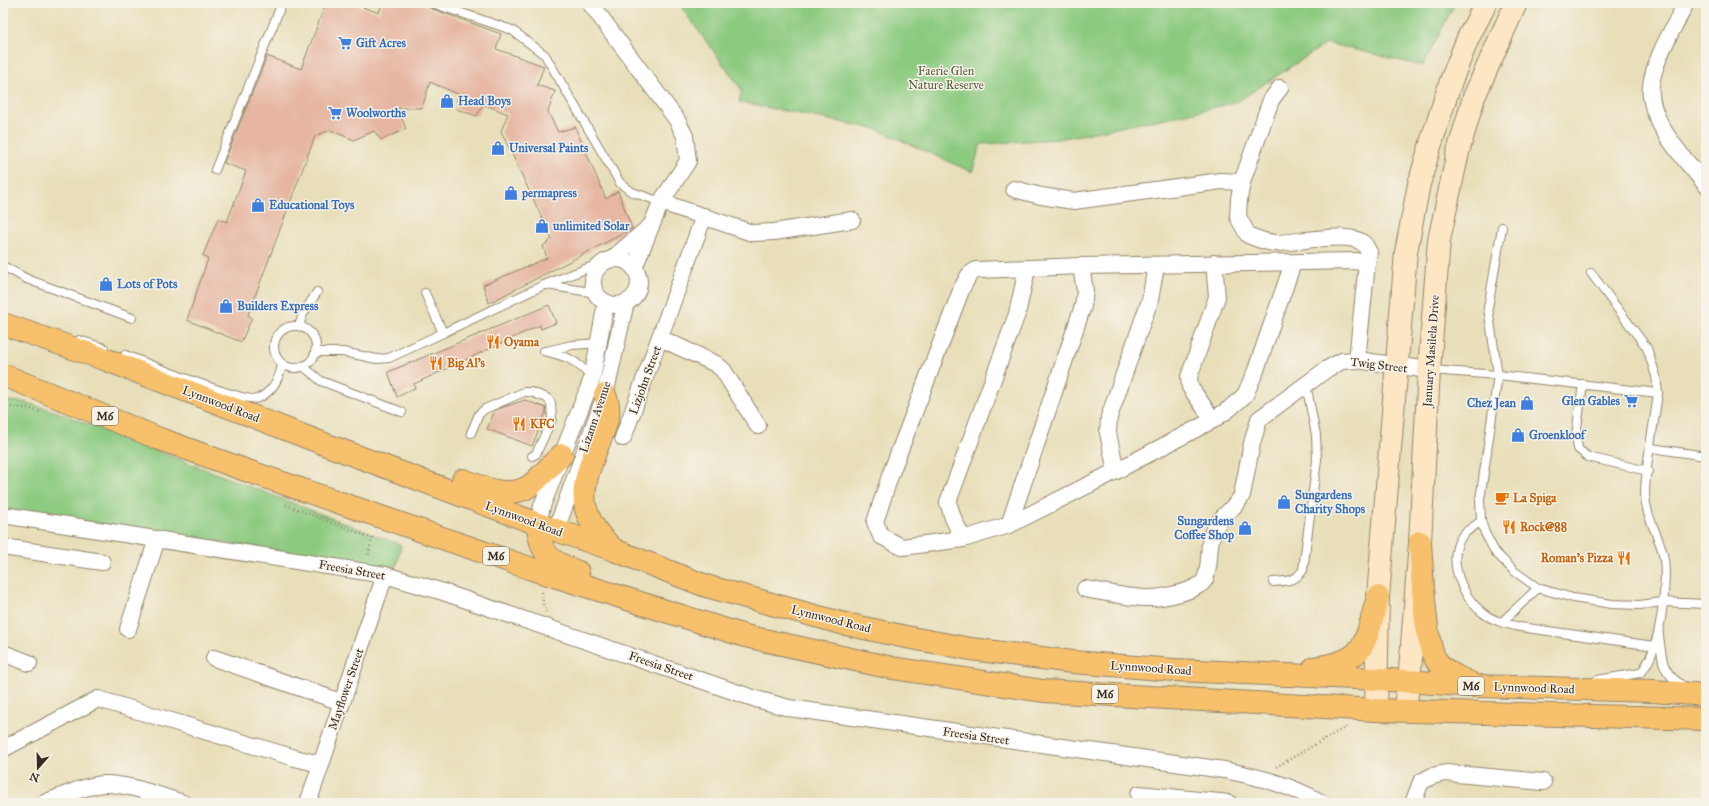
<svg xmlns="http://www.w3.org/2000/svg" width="1709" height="806" font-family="'IM FELL Great Primer',serif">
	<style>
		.green { fill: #8cca80; stroke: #647a4f }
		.building { fill: #e6b6a2 }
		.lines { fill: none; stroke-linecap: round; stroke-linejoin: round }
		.service-casing { stroke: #92846c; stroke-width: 10 }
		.minor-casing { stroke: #92846c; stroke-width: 18 }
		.secondary-casing { stroke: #92846c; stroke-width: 24 }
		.primary-casing { stroke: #92846c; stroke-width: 24 }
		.path { stroke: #92846c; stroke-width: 2.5; stroke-dasharray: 1 3; stroke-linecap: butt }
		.service { stroke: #fff; stroke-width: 8 }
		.minor { stroke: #fff; stroke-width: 16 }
		.secondary { stroke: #fce6c4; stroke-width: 22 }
		.primary { stroke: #f7c06c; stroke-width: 22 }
		.labels { text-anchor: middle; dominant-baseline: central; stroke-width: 3; stroke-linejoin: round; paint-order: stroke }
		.shield { fill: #f7f3e8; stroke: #73665b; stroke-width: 1 }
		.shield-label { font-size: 11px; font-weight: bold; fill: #3b2a1e }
		.shop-label { font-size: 12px; font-weight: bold; fill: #366cbe; stroke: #f7f3e8; text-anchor: start }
		.park-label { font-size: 12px; fill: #535a3b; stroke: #f7f3e8 }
		.food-label { font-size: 12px; font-weight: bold; fill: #c56008; stroke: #f7f3e8; text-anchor: start }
		.street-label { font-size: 12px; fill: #3b2a1e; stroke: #f7f3e8 }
	</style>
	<rect width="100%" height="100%" fill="#f7f3e8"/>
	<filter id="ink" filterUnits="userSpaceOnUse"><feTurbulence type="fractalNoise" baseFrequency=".025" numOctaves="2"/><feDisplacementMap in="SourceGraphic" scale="8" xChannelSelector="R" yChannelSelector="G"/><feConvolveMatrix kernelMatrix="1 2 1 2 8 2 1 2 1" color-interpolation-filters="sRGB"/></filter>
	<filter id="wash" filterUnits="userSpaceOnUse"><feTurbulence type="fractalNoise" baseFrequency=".012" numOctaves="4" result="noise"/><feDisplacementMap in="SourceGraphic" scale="16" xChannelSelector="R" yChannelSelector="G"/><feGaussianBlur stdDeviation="0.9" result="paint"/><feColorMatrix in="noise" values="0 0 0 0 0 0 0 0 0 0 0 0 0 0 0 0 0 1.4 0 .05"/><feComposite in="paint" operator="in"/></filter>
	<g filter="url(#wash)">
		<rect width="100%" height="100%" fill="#e8dfba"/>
		<g class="green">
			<path d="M678,3H1455L1423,66L1327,43L1237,102L1182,115L1059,139L981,144L972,172L876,129L739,102L742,90Z"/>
			<path d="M3,401L23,402L54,411L401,545L396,568L3,510Z"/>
		</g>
		<g id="blocks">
			<g class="building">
				<path d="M326,3H352L379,13L382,3H421L430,8L501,34L496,49L544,66L537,85L555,91L548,112L558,132L575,127L606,199L618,191L632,229L489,303L483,285L547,258L543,246L552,239L501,131L508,114L483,104L477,116L456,109L458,94L430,82L422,108H398L406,129L381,140L374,131L354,140L330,130L315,136L248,315L252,318L241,342L187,320L208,259L203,255L218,219L227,222L246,171L224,163L267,56L301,69Z"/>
				<path d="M549,305L556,323L541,329L540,325L414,384L415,388L397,397L388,372Z"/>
				<path d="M525,400L546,408V412L532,446L487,429L495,410Z"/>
			</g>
		</g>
	</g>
	<g filter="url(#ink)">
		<use href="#blocks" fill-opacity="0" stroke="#92846c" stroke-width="1"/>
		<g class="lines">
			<defs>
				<g id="service">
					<path d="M432,3L512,30L545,55L620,183L632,192L661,202"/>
					<path d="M215,170L282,3"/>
					<path d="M1502,227L1488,308L1498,375L1480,500L1481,521L1485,533L1495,552L1514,571L1538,588L1573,598L1612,604L1640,605L1662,602L1706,604"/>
					<path d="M3,266L27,279L132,318"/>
					<path d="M1591,273L1647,348L1656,376L1658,393"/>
					<path d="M547,285L596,293"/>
					<path d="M425,293L443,333L544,285L606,261"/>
					<path d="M299,326L303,314L317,292"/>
					<circle cx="295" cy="347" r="21"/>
					<path d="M79,340L104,348"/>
					<path d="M544,351C567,356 576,360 592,378"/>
					<path d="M546,351L572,345L599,343"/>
					<path d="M315,352H343L377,359L389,358L443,333"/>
					<path d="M125,355C144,362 247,405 259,398C273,391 280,377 282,364"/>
					<path d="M303,366L321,381L402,412"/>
					<path d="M1430,370L1498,375L1658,393C1654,426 1646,460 1645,493C1645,517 1658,532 1663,554C1669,580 1660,655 1640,673L1597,680"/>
					<path d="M1583,384L1576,435L1578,449L1588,457L1648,471"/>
					<path d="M471,433L479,414L485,409L524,392H531L547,398L551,403L552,419L536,454L532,456"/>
					<path d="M1651,448L1706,456"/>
					<path d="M1481,521C1475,526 1467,530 1462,536C1446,560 1462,597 1483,613C1493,621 1507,624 1520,627L1654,646"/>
					<path d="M1273,582C1286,581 1296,581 1303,570L1317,460L1316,435L1306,384"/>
					<path d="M1502,622L1538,588"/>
					<path d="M1659,635C1662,660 1661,673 1685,687"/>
				</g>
				<g id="minor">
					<path d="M590,3L677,120L685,136L688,161L661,202L634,268"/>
					<path d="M1686,3C1674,28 1655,57 1651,85C1647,121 1685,159 1706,185"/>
					<path d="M1280,88L1271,100L1242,182L1239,199L1238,217L1248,235C1257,239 1267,243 1277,243C1296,243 1350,230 1364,244C1366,246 1367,249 1369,252L1367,263"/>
					<path d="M1014,189L1041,196L1074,201L1221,181L1242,182"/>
					<path d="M661,202L752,233L774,232L852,220"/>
					<path d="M612,259L648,228"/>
					<circle cx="616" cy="282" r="23"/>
					<path d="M1293,263L1256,370L1245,395L1229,409L1213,420L1116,471L1009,525L963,539L902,547L881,536L875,522L891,473L962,288L969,275L976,270L1081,266L1355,261L1367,263L1357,360"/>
					<path d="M660,338L716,364L723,370L758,426"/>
					<path d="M1213,420L1190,387L1189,377L1217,297L1214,263"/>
					<path d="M623,438L704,216"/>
					<path d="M1116,471L1108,433L1109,417L1150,300L1156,266"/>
					<path d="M3,515L385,575L440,591L756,699L789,708L1224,770C1259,777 1291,785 1322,803"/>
					<path d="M538,524L542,506L592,379L606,302"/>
					<path d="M1009,525L1083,306L1085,291L1081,266"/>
					<path d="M556,530L605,395L626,302"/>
					<path d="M963,539L953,518L948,502L1017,314L1027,269"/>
					<path d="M3,547L102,562"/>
					<path d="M1085,589C1105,592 1129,598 1149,598C1162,598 1200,591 1205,579C1212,563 1206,544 1215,528C1221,515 1236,508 1242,495L1252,443L1259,419L1327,369L1342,361L1357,360L1429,370"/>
					<path d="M128,629L157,539"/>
					<path d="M3,653L29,663"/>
					<path d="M214,658L341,702"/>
					<path d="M3,749L98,699L295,758L320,764"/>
					<path d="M1139,794L1229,803"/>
					<path d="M44,803C63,796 83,786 103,784C127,783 160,796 183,803"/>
					<path d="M308,803L385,575"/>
					<path d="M1413,803L1421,782L1432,776L1446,773L1543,782"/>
				</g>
				<g id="secondary">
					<path d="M1376,710L1378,597L1406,252L1419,184L1431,143L1451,81L1468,38L1486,3"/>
					<path d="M1404,710L1409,683L1420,542L1429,370L1439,240L1458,152L1474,97L1516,3"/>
				</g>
				<g id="primary">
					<path d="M3,324L107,360L327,445L538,524L614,550L706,586L841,623L906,637L971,649L1073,662L1174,670L1377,679L1476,686L1653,691L1706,695"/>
					<path d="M3,375L160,439L245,470L532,569L745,636L892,668L1043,691L1376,710L1706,719"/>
					<path d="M605,395C612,412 607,421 601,437C583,483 571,510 612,548"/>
					<path d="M463,480C484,488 510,500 531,485C542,476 551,464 562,455"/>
					<path d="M538,524C540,556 550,561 578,572"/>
					<path d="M1420,542C1422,568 1424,642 1436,660C1444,672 1460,678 1472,684"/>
					<path d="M1314,668C1368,661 1364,644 1378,597"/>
				</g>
			</defs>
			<use href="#service" class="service-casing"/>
			<use href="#minor" class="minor-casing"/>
			<use href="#secondary" class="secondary-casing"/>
			<use href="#primary" class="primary-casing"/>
			<g class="path">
				<path d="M3,407L27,408L40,412"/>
				<path d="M286,505L372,538L368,557"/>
				<path d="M542,592L543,604L546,612"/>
				<path d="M1276,767L1346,727"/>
			</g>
			<use href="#service" class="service"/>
			<use href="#minor" class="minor"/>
			<use href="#secondary" class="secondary"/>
			<use href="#primary" class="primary"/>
		</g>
	</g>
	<defs>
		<symbol id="supermarket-bare" viewBox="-9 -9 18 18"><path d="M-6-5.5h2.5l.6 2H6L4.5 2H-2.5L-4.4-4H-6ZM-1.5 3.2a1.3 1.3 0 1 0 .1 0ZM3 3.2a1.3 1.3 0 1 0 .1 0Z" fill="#3f7fe0" stroke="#f7f3e8" stroke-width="2.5" paint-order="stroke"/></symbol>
		<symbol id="shop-bare" viewBox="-9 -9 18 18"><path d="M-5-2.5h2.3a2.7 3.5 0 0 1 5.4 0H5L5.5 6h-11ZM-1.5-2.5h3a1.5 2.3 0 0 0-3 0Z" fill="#3f7fe0" stroke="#f7f3e8" stroke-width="2.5" paint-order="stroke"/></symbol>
		<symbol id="restaurant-bare" viewBox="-9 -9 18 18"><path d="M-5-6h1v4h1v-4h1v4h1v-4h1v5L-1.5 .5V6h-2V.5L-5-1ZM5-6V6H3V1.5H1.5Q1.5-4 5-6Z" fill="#e8710a" stroke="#f7f3e8" stroke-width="2.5" paint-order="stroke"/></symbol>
		<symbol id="cafe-bare" viewBox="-9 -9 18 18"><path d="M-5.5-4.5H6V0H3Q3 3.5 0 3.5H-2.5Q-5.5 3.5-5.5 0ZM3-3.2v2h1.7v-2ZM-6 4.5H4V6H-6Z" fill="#e8710a" stroke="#f7f3e8" stroke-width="2.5" paint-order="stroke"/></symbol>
	</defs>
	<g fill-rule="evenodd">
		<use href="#supermarket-bare" x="335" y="33" width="20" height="20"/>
		<use href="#shop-bare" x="437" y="91" width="20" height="20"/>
		<use href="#supermarket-bare" x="325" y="103" width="20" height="20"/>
		<use href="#shop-bare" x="488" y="138" width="20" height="20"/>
		<use href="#shop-bare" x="501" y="183" width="20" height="20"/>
		<use href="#shop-bare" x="248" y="195" width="20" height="20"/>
		<use href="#shop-bare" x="532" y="216" width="20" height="20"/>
		<use href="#shop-bare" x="96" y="274" width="20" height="20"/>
		<use href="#shop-bare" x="216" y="296" width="20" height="20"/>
		<use href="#restaurant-bare" x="483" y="332" width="20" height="20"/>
		<use href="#restaurant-bare" x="426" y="353" width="20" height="20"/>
		<use href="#supermarket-bare" x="1621" y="391" width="20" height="20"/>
		<use href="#shop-bare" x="1517" y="393" width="20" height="20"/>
		<use href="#restaurant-bare" x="509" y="414" width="20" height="20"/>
		<use href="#shop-bare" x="1508" y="425" width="20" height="20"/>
		<use href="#cafe-bare" x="1492" y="488" width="20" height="20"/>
		<use href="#shop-bare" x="1274" y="492" width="20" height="20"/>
		<use href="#restaurant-bare" x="1499" y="517" width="20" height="20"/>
		<use href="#shop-bare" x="1235" y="518" width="20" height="20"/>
		<use href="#restaurant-bare" x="1614" y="548" width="20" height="20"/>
	</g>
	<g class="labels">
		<g class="shield">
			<rect x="92" y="407" width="26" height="18" rx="3"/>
			<rect x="483" y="547" width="26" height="18" rx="3"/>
			<rect x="1458" y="677" width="26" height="18" rx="3"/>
			<rect x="1092" y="685" width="26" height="18" rx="3"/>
		</g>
		<g class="shield-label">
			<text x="105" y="416">M6</text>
			<text x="496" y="556">M6</text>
			<text x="1471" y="686">M6</text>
			<text x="1105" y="694">M6</text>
		</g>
		<g class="shop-label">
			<text x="356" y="43">Gift Acres</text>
			<text x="458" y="101">Head Boys</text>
			<text x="346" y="113">Woolworths</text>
			<text x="509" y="148">Universal Paints</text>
			<text x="522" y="193">permapress</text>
			<text x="269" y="205">Educational Toys</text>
			<text x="553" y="226">unlimited Solar</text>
			<text x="117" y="284">Lots of Pots</text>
			<text x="237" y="306">Builders Express</text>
			<text x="1620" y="401" text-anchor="end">Glen Gables</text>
			<text x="1516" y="403" text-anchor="end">Chez Jean</text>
			<text x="1529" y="435">Groenkloof</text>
			<text x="1295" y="495">Sungardens<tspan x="1295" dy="14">Charity Shops</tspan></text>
			<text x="1234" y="521" text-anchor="end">Sungardens<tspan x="1234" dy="14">Coffee Shop</tspan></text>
		</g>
		<g class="park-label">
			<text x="946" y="71">Faerie Glen<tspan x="946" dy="14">Nature Reserve</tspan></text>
		</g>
		<g class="food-label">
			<text x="504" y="342">Oyama</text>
			<text x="447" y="363">Big Al's</text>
			<text x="530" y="424">KFC</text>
			<text x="1513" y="498">La Spiga</text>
			<text x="1520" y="527">Rock@88</text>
			<text x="1613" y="558" text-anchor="end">Roman's Pizza</text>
		</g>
		<g class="street-label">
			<text transform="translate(1431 351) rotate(-86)">January Masilela Drive</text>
			<text transform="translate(1379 365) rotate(7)">Twig Street</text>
			<text transform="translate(645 380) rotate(-70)">Lizjohn Street</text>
			<text transform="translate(221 404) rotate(21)">Lynnwood Road</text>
			<text transform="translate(595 417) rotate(-71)">Lizann Avenue</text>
			<text transform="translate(524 519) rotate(20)">Lynnwood Road</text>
			<text transform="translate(352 570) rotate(10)">Freesia Street</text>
			<text transform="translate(831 619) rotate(14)">Lynnwood Road</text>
			<text transform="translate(661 666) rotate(19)">Freesia Street</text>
			<text transform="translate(1151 668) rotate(4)">Lynnwood Road</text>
			<text transform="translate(1534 688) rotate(2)">Lynnwood Road</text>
			<text transform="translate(346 689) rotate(-71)">Mayflower Street</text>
			<text transform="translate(976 736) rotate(8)">Freesia Street</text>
		</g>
	</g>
	<rect width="1709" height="806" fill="none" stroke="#f7f3e8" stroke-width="16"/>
	<g transform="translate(38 768) rotate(200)" stroke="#f7f3e8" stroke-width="3" paint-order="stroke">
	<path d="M0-3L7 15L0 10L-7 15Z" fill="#3b2a1e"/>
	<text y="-6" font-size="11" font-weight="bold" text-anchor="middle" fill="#3b2a1e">N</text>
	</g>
</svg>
